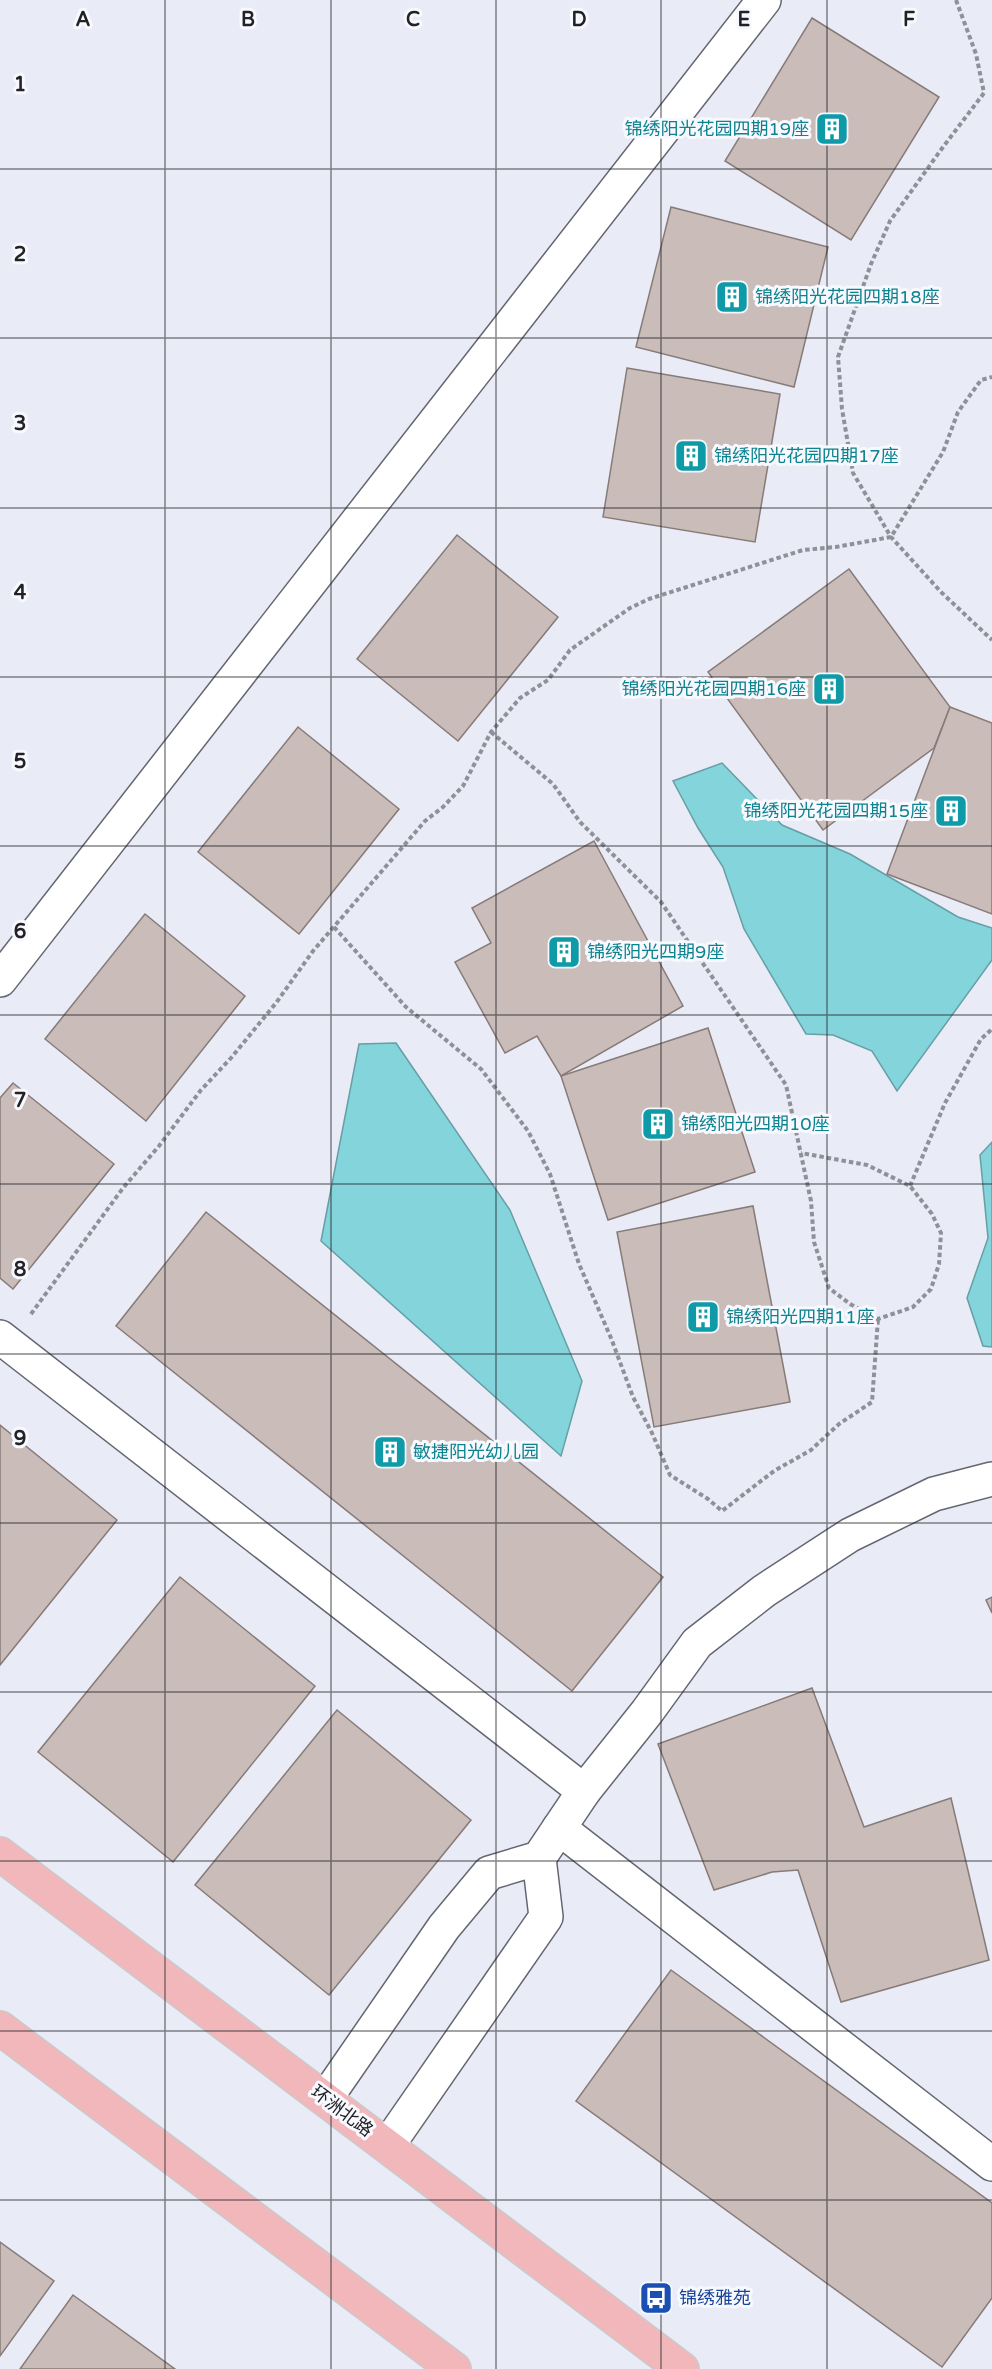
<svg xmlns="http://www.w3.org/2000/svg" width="992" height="2369" font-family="'Varela Round','Noto Sans SC',sans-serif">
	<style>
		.water { fill: #83d4db; stroke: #669fa5; stroke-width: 1.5 }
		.building { fill: #c9bcb9; stroke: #877b78; stroke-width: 1.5 }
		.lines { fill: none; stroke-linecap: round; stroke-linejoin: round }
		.minor-casing { stroke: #646670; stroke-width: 36 }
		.major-casing { stroke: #cacacb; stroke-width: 36 }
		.path { stroke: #8f9098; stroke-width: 4; stroke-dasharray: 4.5 3; stroke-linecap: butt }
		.minor { stroke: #fff; stroke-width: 33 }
		.major { stroke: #f2b7bb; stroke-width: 33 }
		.grid { fill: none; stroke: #222226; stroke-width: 1.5; stroke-opacity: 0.55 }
		.labels { text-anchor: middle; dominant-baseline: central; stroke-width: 6; stroke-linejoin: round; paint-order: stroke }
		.culture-label { font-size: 18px; fill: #0d838f; stroke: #f8f9fe; text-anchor: start }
		.street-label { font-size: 18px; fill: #222226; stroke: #f8f9fe }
		.transit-label { font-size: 18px; fill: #164399; stroke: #f8f9fe; text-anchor: start }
		.grid-label { font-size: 20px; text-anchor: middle; font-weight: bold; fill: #222226; stroke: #f8f9fe; stroke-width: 6; stroke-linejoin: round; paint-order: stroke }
	</style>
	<rect width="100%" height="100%" fill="#e9ebf7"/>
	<g class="water">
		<path d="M722,763L782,825L850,854L958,917L992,928V960L897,1091L872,1051L833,1035L806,1034L744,929L723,867L698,828L673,781Z"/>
		<path d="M396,1043L510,1210L582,1381L561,1456L321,1241L359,1044Z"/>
		<path d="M992,1142V1347L983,1346L967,1298L988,1238L980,1155Z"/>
	</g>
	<g class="building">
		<path d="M812,18L939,97L851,240L725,161Z"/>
		<path d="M671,207L828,247L794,387L636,347Z"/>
		<path d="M627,368L780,394L755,542L603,517Z"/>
		<path d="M457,535L558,617L458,741L357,659Z"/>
		<path d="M849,569L950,707L934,748L823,830L708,672Z"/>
		<path d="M950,707L992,723V914L887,874Z"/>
		<path d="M298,727L399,809L299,934L198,852Z"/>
		<path d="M594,841L683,1006L561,1076L537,1036L505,1053L455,962L491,943L472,908Z"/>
		<path d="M145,914L245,996L146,1121L45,1039Z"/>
		<path d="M708,1028L755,1172L608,1220L561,1076Z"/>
		<path d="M13,1083L114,1164L13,1289L0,1278V1098Z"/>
		<path d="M753,1206L790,1402L654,1427L617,1232Z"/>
		<path d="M206,1212L663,1577L572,1691L116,1326Z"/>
		<path d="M0,1425L117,1520L0,1665Z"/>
		<path d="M180,1577L315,1686L173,1862L38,1752Z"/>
		<path d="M992,1597V1613L986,1600Z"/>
		<path d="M812,1688L864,1827L951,1798L989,1960L841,2002L798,1870L772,1872L714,1890L658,1744Z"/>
		<path d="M337,1710L471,1820L329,1995L195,1885Z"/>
		<path d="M671,1970L992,2203V2298L942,2367L576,2101Z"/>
		<path d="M0,2242L54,2281L0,2356Z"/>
		<path d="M73,2295L175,2369H20Z"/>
	</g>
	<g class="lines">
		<defs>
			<g id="minor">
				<path d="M0,980L764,0"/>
				<path d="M0,1337L584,1791"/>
				<path d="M559,1828L992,2164"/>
				<path d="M326,2098L444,1927L489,1873L539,1858L584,1791L647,1712L697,1643L764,1591L850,1535L934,1494L992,1479"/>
				<path d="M388,2145L546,1917L539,1858"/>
			</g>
			<g id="major">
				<path d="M0,1854L682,2369"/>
				<path d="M0,2028L454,2369"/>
			</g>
		</defs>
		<use href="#minor" class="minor-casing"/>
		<use href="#major" class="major-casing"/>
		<g class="path">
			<path d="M956,0L976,54L984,93L943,147L890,221L871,264L838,357L842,409L853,473L891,537L941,592L992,640"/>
			<path d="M491,732L553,784L580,822L661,902L786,1085L811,1201L814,1242L829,1288L850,1304L878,1319L913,1307L931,1289L939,1264L941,1233L932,1214L910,1186L867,1165L801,1153"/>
			<path d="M334,927L406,1007L481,1069L528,1131L550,1174L579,1264L611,1338L633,1397L652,1433L670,1475L708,1499L722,1511L774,1471L811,1450L839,1424L872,1402L878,1319"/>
			<path d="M910,1186L945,1103L981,1039L992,1029"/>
			<path d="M31,1314L123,1188L159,1146L201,1090L231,1058L276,1003L313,951L425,821L443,807L463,786L491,732L520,698L548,680L570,650L630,608L649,599L803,550L836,547L891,537L943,452L958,412L981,380L992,377"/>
		</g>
		<use href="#minor" class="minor"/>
		<use href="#major" class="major"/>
	</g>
	<path class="grid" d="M165,0V2369M331,0V2369M496,0V2369M661,0V2369M827,0V2369M0,169H992M0,338H992M0,508H992M0,677H992M0,846H992M0,1015H992M0,1184H992M0,1354H992M0,1523H992M0,1692H992M0,1861H992M0,2031H992M0,2200H992"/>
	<defs>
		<symbol id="building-square" viewBox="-11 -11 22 22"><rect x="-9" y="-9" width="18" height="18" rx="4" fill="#0f9aa8" stroke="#f8f9fe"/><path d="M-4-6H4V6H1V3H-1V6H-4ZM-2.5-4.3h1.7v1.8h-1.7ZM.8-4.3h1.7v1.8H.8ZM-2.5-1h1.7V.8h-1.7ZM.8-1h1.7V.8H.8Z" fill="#fff"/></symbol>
		<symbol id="bus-square" viewBox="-11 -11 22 22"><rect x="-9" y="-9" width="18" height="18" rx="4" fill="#1a4fb4" stroke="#f8f9fe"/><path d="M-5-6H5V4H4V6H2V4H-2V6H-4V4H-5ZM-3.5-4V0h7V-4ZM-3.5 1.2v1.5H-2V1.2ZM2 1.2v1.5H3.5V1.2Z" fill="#fff"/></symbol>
	</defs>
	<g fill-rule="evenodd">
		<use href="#building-square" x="813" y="110" width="38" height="38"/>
		<use href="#building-square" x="713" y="278" width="38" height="38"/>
		<use href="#building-square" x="672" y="437" width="38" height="38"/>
		<use href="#building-square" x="810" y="670" width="38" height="38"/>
		<use href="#building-square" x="932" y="792" width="38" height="38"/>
		<use href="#building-square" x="545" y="933" width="38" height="38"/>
		<use href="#building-square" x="639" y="1105" width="38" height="38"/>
		<use href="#building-square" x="684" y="1298" width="38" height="38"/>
		<use href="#building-square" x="371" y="1433" width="38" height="38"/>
		<use href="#bus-square" x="637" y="2279" width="38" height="38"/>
	</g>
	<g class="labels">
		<g class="culture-label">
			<text x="809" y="129" text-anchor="end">锦绣阳光花园四期19座</text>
			<text x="755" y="297">锦绣阳光花园四期18座</text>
			<text x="714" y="456">锦绣阳光花园四期17座</text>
			<text x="806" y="689" text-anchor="end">锦绣阳光花园四期16座</text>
			<text x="928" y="811" text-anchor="end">锦绣阳光花园四期15座</text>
			<text x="587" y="952">锦绣阳光四期9座</text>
			<text x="681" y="1124">锦绣阳光四期10座</text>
			<text x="726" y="1317">锦绣阳光四期11座</text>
			<text x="413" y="1452">敏捷阳光幼儿园</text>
		</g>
		<g class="street-label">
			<text transform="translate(342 2111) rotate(37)">环洲北路</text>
		</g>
		<g class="transit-label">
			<text x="679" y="2298">锦绣雅苑</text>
		</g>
	</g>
	<g class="grid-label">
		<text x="83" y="26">A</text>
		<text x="248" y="26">B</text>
		<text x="413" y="26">C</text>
		<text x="579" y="26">D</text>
		<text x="744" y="26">E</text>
		<text x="909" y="26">F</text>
		<text x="20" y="91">1</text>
		<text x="20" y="261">2</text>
		<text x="20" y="430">3</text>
		<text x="20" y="599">4</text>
		<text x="20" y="768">5</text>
		<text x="20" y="938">6</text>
		<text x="20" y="1107">7</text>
		<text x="20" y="1276">8</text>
		<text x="20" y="1445">9</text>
	</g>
</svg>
